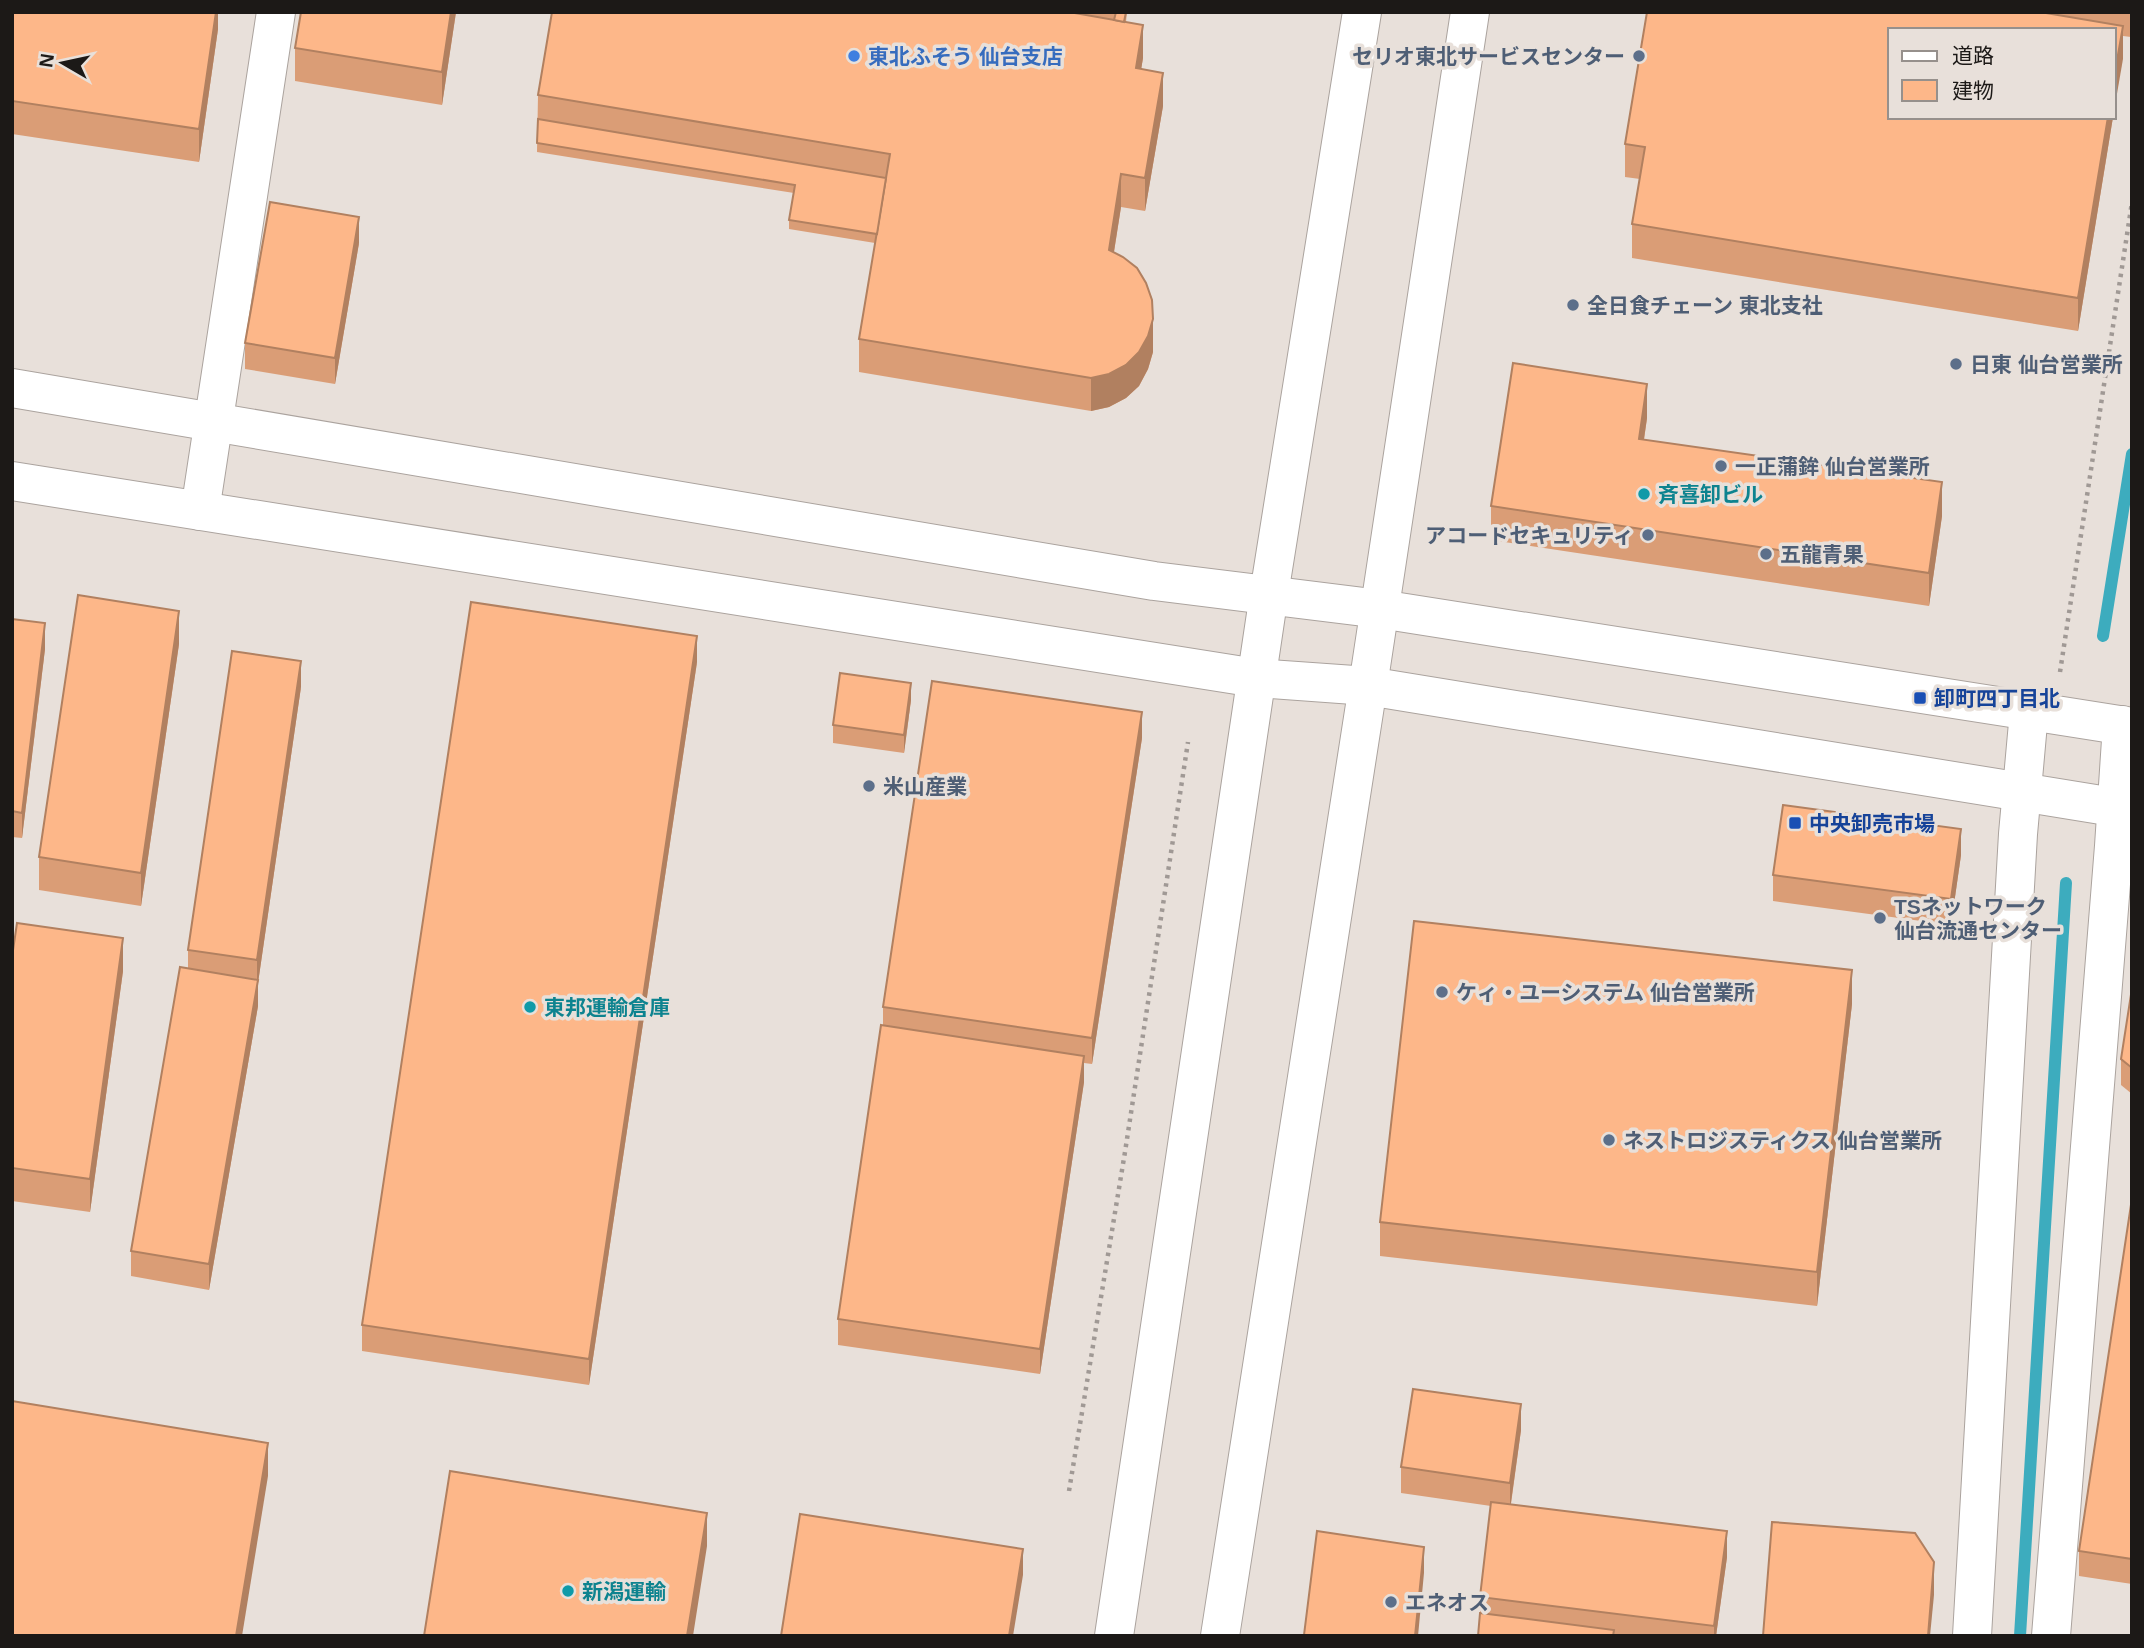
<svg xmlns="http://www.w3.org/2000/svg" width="2144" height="1648" font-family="Helvetica,'Noto Sans JP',sans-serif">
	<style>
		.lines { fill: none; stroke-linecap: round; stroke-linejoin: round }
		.stream { stroke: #3dacbe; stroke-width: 12 }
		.street-casing { stroke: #aba39e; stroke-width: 40 }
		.secondary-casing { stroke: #aba39e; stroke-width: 40 }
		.path { stroke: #a09995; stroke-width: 4.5; stroke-dasharray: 3.5 5; stroke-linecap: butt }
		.street { stroke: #fff; stroke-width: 38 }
		.secondary { stroke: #fff; stroke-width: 38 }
		.wall { fill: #da9d76 }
		.shaded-wall { fill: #b18060 }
		.building { fill: #fdb789; stroke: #b18060; stroke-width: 2 }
		.shop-dot { fill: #3f7fe0; stroke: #e8e0da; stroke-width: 2.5 }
		.service-dot { fill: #5c6f8a; stroke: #e8e0da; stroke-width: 2.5 }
		.culture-dot { fill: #0f9aa8; stroke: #e8e0da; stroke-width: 2.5 }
		.transit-dot { fill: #1a4fb4; stroke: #e8e0da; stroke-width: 2.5 }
		.labels { text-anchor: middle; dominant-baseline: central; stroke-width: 7; stroke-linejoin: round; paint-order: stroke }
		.shop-label { font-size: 21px; font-weight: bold; fill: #366cbe; stroke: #e8e0da; text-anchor: start }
		.service-label { font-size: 21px; font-weight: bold; fill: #4e5e75; stroke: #e8e0da; text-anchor: start }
		.culture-label { font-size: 21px; font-weight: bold; fill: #0d838f; stroke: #e8e0da; text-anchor: start }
		.transit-label { font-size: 21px; font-weight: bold; fill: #164399; stroke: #e8e0da; text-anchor: start }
	</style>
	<rect width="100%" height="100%" fill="#e8e0da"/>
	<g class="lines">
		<g class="stream">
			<path d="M2103,636L2132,454"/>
			<path d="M2020,1636L2066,883"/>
		</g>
		<defs>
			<g id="street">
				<path d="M1972,1636L2018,834L2029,712"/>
				<path d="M2051,1636L2114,846L2122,725"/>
			</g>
			<g id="secondary">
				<path d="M12,388L1154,581L1380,609L2132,727"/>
				<path d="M12,481L1256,678L1368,686L2132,810"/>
				<path d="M200,511L276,12"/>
				<path d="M1114,1636L1269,594L1362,12"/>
				<path d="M1220,1636L1368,686L1470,12"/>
			</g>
		</defs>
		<use href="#street" class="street-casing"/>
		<use href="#secondary" class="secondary-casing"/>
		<g class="path">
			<path d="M2060,672L2132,202"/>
			<path d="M1069,1491L1125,1152L1188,742"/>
		</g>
		<use href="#street" class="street"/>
		<use href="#secondary" class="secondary"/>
	</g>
	<g class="wall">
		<path d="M12,12H218V29L199,162L12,134Z"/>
		<path d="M456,12L442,105L295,81V48Z"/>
		<path d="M552,12H1127L1126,22L1143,58L1141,69L1163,106L1145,211L1121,207L1114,252L1153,352L1148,369L1139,386L1126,398L1109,407L1091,411L859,372V339L875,243L789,229V220L794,193L537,152L538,95Z"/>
		<path d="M1647,12H2132L2131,37L2123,36V59L1890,117H2113L2078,331L1632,258V224L1640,179L1625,177V144Z"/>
		<path d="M359,243L335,384L245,369V343Z"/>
		<path d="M1647,418L1644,440L1942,516L1929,606L1491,540V506Z"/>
		<path d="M12,619L45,649L22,838L12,837Z"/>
		<path d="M179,644L141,906L39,890V857Z"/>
		<path d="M697,662L589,1385L362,1351V1325Z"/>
		<path d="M301,687L258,983V1006L209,1290L131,1276V1251L188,968V950Z"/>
		<path d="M911,700L904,753L833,743V725Z"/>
		<path d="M1142,738L1092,1064L1084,1063V1082L1040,1374L838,1345V1319L883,1026V1007Z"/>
		<path d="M1961,855L1951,925L1773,901V875Z"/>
		<path d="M12,957L123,971L90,1212L12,1201Z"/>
		<path d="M2132,988V1094L2121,1085V1059Z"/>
		<path d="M1852,1004L1817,1306L1380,1256V1222Z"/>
		<path d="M2132,1198V1584L2079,1576V1551Z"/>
		<path d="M1521,1430L1511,1504L1727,1557L1716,1636H1478L1480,1616V1597L1491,1506L1401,1493V1467Z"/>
	</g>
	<g class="shaded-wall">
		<path d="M216,12H218V29L199,162V129Z"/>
		<path d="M451,12H456L442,105V72Z"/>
		<path d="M1143,25V58L1136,101V68Z"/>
		<path d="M2123,26V59L2114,111V78Z"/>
		<path d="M1163,73V106L1145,211V178Z"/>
		<path d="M2108,117H2113L2078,331V298Z"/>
		<path d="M1121,174V207L1109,283V250Z"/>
		<path d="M359,217V243L335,384V358Z"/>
		<path d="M1153,319V352L1148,369L1139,386L1126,398L1109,407L1091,411V378Z"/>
		<path d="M1647,384V418L1639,472V439Z"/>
		<path d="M1942,482V516L1929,606V573Z"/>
		<path d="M179,611V644L141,906V873Z"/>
		<path d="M45,623V649L22,838V813Z"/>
		<path d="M697,636V662L589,1385V1359Z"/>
		<path d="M301,661V687L258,983V1006L209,1290V1264L257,982V960Z"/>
		<path d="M911,683V700L904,753V735Z"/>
		<path d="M1142,712V738L1092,1064V1038Z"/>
		<path d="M1961,829V855L1951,925V899Z"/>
		<path d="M123,938V971L90,1212V1179Z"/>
		<path d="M1852,970V1004L1817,1306V1272Z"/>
		<path d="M1084,1056V1082L1040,1374V1349Z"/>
		<path d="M1521,1404V1430L1510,1509V1483Z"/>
		<path d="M268,1443V1476L242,1636H236Z"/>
		<path d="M707,1513V1546L693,1636H687Z"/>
		<path d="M1727,1531V1557L1716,1636H1714V1626Z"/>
		<path d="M1424,1547V1573L1418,1636H1415Z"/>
		<path d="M1023,1549V1575L1013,1636H1009Z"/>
		<path d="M1934,1562V1595L1930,1636H1928Z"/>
	</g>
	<g class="building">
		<path d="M12,12H216L199,129L12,101Z"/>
		<path d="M301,12H451L442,72L295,48Z"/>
		<path d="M552,12H1069L1143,25L1136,68L1163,73L1145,178L1121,174L1109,250L1123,257L1137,268L1146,283L1152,300L1153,319L1148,336L1139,352L1126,365L1109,374L1091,378L859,339L890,154L538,95Z"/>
		<path d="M1116,12H1126L1124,22L1114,20Z"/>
		<path d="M1647,12H2040L2123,26L2114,78V30H1890V117H2108L2078,298L1632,224L1645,147L1625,144Z"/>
		<path d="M538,119L886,178L877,234L789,220L795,185L537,143Z"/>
		<path d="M270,202L359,217L335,358L245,343Z"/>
		<path d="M1513,363L1647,384L1639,439L1942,482L1929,573L1491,506Z"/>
		<path d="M78,595L179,611L141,873L39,857Z"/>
		<path d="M471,602L697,636L589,1359L362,1325Z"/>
		<path d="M12,619L45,623L22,813L12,811Z"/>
		<path d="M232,651L301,661L257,960L188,950Z"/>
		<path d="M840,673L911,683L904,735L833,725Z"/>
		<path d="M932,681L1142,712L1092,1038L883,1007Z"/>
		<path d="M1783,805L1961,829L1951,899L1773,875Z"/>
		<path d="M1414,921L1852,970L1817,1272L1380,1222Z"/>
		<path d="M17,923L123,938L90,1179L12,1168V957Z"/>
		<path d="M180,967L258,980L209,1264L131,1251Z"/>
		<path d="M2132,988V1068L2121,1059Z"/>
		<path d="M881,1025L1084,1056L1040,1349L838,1319Z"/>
		<path d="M2132,1198V1559L2079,1551Z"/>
		<path d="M1413,1389L1521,1404L1510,1483L1401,1467Z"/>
		<path d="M12,1401L268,1443L236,1636H12Z"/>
		<path d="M450,1471L707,1513L687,1636H424Z"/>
		<path d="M1491,1502L1727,1531L1714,1626L1480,1597Z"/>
		<path d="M800,1514L1023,1549L1009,1636H781Z"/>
		<path d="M1772,1522L1915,1533L1934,1562L1928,1636H1763Z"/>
		<path d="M1317,1531L1424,1547L1415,1636H1314L1304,1635Z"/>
		<path d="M1480,1613L1614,1630L1613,1636H1478Z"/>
	</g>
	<circle class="shop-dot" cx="854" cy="56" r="7"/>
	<g class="service-dot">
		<circle cx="1639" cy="56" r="7"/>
		<circle cx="1573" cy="305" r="7"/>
		<circle cx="1956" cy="364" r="7"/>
		<circle cx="1721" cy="466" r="7"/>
		<circle cx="1648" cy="535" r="7"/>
		<circle cx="1766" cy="554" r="7"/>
		<circle cx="869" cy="786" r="7"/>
		<circle cx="1880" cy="918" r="7"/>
		<circle cx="1442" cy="992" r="7"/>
		<circle cx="1609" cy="1140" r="7"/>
		<circle cx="1391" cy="1602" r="7"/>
	</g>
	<g class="culture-dot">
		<circle cx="1644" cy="494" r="7"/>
		<circle cx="530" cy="1007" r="7"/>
		<circle cx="568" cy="1591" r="7"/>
	</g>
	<g class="transit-dot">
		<rect x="1913" y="691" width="14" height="14" rx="3.5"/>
		<rect x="1788" y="816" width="14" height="14" rx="3.5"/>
	</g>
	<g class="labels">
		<g class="shop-label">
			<text x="868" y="56">東北ふそう 仙台支店</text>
		</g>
		<g class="service-label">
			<text x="1625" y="56" text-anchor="end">セリオ東北サービスセンター</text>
			<text x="1587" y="305">全日食チェーン 東北支社</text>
			<text x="1970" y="364">日東 仙台営業所</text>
			<text x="1735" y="466">一正蒲鉾 仙台営業所</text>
			<text x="1634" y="535" text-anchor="end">アコードセキュリティ</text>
			<text x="1780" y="554">五龍青果</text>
			<text x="883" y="786">米山産業</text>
			<text x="1894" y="906">TSネットワーク<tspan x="1894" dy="24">仙台流通センター</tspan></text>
			<text x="1456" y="992">ケィ・ユーシステム 仙台営業所</text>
			<text x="1623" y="1140">ネストロジスティクス 仙台営業所</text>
			<text x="1405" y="1602">エネオス</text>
		</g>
		<g class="culture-label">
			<text x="1658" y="494">斉喜卸ビル</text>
			<text x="544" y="1007">東邦運輸倉庫</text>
			<text x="582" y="1591">新潟運輸</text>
		</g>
		<g class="transit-label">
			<text x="1934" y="698">卸町四丁目北</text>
			<text x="1809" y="823">中央卸売市場</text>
		</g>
	</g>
	<rect width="2144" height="1648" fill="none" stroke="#1c1917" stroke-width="28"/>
	<rect x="1888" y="28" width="228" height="91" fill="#e8e0da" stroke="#96908c" stroke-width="2"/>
	<rect x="1902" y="51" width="35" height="10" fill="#ffffff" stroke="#96908c" stroke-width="2"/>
	<text x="1952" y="63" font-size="21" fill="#1c1917">道路</text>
	<rect x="1902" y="80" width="35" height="21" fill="#fdb789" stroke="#96908c" stroke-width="2"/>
	<text x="1952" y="98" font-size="21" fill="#1c1917">建物</text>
	<g transform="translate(63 63) rotate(279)" stroke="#e8e0da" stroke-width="5" paint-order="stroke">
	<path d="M0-5L12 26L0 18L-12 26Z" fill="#1c1917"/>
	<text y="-10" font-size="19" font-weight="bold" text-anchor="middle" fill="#1c1917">N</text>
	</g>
</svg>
